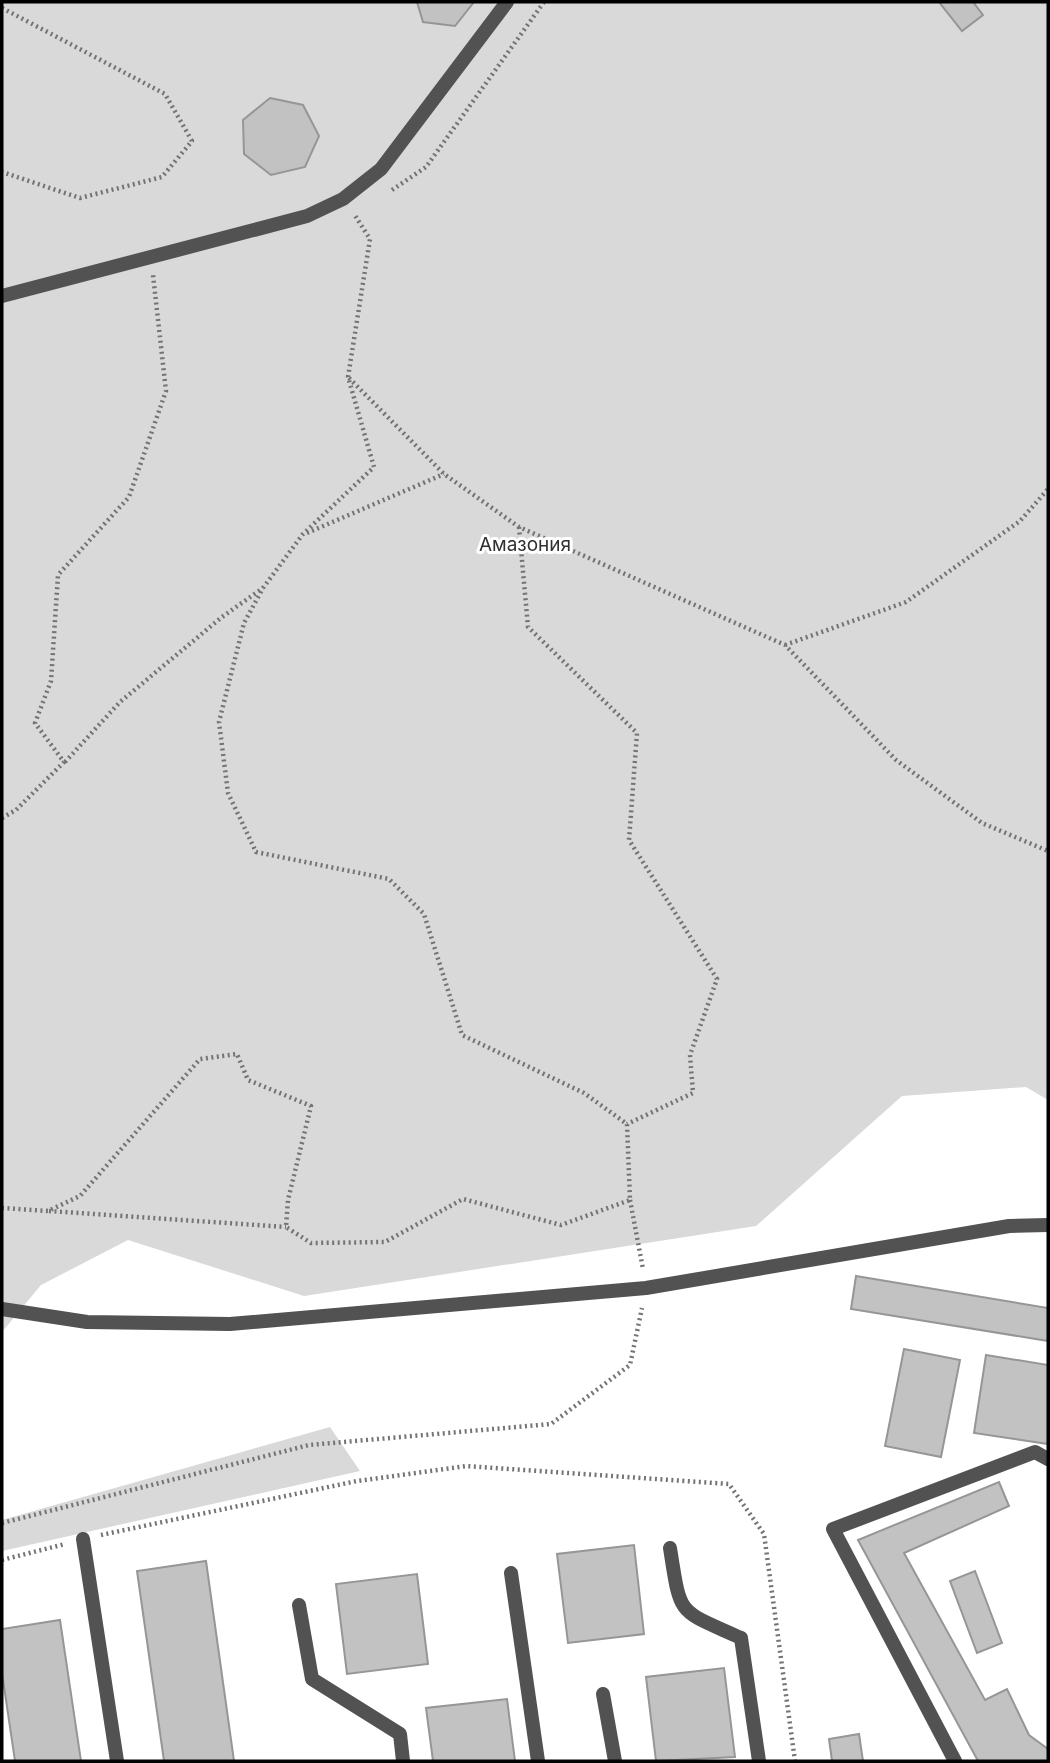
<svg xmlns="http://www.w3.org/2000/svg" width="1050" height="1763" font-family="Inter,sans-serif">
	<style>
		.green { fill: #d9d9d9 }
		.building { fill: #c2c2c2; stroke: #969696; stroke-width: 2 }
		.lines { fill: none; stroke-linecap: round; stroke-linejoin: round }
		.path { stroke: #747474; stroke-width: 4.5; stroke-dasharray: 2 3.5; stroke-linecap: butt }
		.lane { stroke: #525252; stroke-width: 14 }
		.labels { text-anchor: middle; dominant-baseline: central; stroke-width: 6; stroke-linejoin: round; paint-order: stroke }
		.park-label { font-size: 19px; fill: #303030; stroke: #fff }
	</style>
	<rect width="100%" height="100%" fill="#fff"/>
	<g class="green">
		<path d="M2,2H1048V1100L1026,1087L902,1096L756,1226L304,1296L128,1240L41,1285L2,1332Z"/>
		<path d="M330,1427L360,1471L2,1551V1520Z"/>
	</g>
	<g class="building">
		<path d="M417,2H474L455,26L423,22Z"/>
		<path d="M939,2H973L983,15L962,31Z"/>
		<path d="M270,98L303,105L319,136L305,167L271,175L244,154L243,120Z"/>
		<path d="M856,1276L1048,1308V1341L851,1309Z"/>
		<path d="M904,1349L960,1360L941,1457L885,1446Z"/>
		<path d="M986,1355L1048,1365V1444L974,1433Z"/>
		<path d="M999,1482L1009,1506L904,1553L985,1700L1007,1689L1029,1735L1048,1749V1761H978L858,1540Z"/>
		<path d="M634,1545L644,1634L568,1643L557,1554Z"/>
		<path d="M206,1561L234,1761H164L137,1571Z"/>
		<path d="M975,1571L1002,1643L977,1653L950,1581Z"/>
		<path d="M417,1574L428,1664L347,1674L336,1584Z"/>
		<path d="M60,1620L81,1761H15L2,1673V1629Z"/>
		<path d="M724,1668L735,1757L656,1761L646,1677Z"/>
		<path d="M507,1699L515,1761H433L426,1708Z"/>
		<path d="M859,1734L863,1761H832L829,1739Z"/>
	</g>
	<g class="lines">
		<g class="path">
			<path d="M2,8L165,94L192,141L162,177L80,198L2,172"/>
			<path d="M392,190L426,167L544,2"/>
			<path d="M349,378L444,474L519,527L785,645L896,760L982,823L1048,851"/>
			<path d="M519,527L528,627L637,733L629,840L717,979L690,1055L693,1093L627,1124"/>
			<path d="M307,533L444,474"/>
			<path d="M785,645L906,602L1020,521L1048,489"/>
			<path d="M65,762L120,702L222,617L263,588"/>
			<path d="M2,818L16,810L64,762L35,723L51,681L58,575L129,497L166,391L153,275"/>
			<path d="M630,1200L643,1269"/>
			<path d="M2,1208L48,1211L80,1196L200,1059L237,1054L248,1080L311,1106L288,1200L286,1227L311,1243L385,1242L463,1199L561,1225L630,1200L627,1124L584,1093L462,1035L424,914L389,879L256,852L228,793L219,722L244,623L263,588L303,534L374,467L348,377L370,239L354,214"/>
			<path d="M49,1211L286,1227"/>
			<path d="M2,1523L309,1445L551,1424L630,1365L642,1308"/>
			<path d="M101,1535L357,1481L466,1466L729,1484L764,1534L795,1761"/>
			<path d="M2,1560L65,1544"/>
		</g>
		<g class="lane">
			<path d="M2,296L307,216L343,199L381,169L507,2"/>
			<path d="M2,1309L87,1322L230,1324L646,1288L1009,1226L1048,1225"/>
			<path d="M83,1539L117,1761"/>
			<path d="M670,1548C681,1618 677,1609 741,1638L759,1761"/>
			<path d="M511,1573L538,1761"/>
			<path d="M299,1605L312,1679L400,1734L403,1761"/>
			<path d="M603,1694L615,1761"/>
			<path d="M955,1761L833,1529L1035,1452L1048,1459"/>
		</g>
	</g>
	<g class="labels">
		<g class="park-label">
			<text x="525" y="544">Амазония</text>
		</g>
	</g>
	<rect width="1050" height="1763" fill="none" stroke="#000000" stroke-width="7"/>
</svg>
